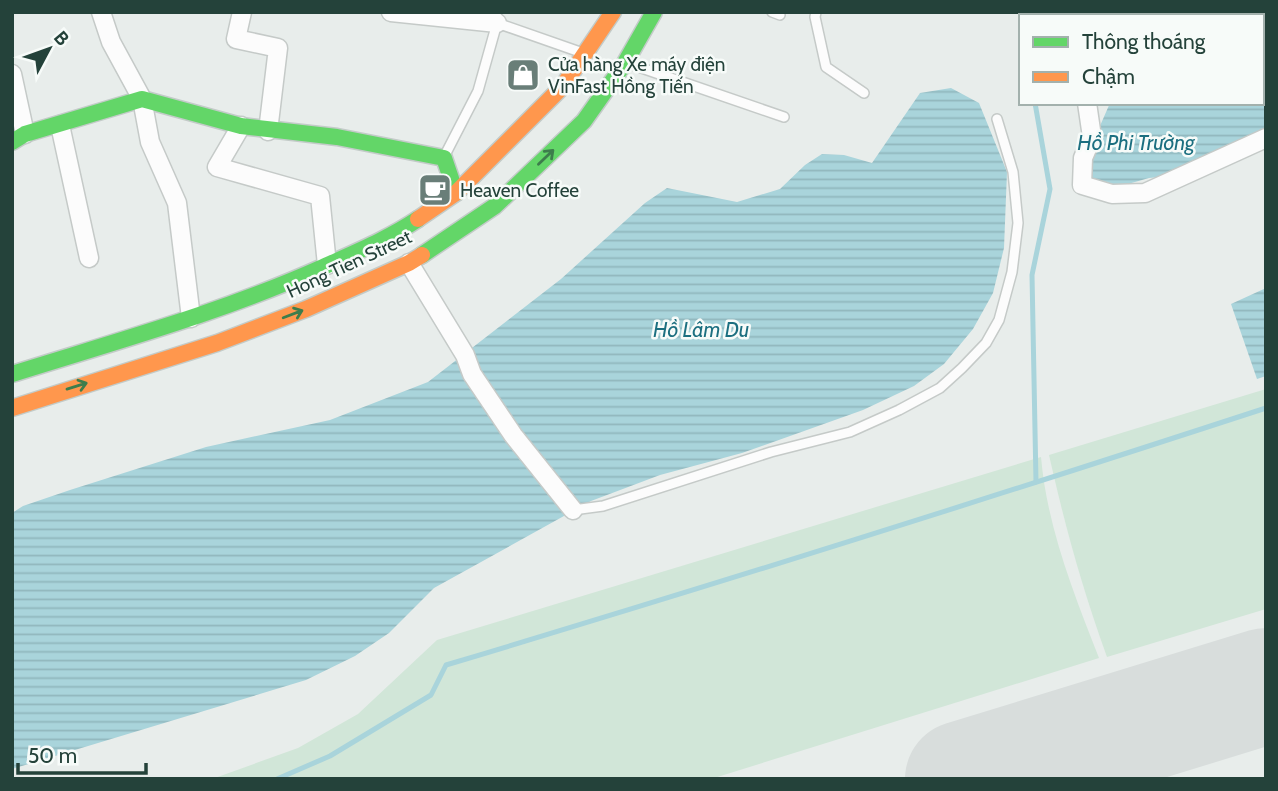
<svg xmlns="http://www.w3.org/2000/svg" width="1278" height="791" font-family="Cabin,sans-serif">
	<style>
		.grass { fill: #d1e6d8 }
		.water { fill: url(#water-rules) }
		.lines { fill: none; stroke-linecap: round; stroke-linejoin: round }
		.stream { stroke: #a9d4db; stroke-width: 5 }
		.runway { stroke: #d8dddc; stroke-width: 116 }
		.lane-casing { stroke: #c5cac8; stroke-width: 12 }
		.street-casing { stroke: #c5cac8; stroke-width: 21 }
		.fast-casing { stroke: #c3cbc8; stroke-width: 19 }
		.slow-casing { stroke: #c3cbc8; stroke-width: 19 }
		.lane { stroke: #fcfcfc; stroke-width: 9 }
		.street { stroke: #fcfcfc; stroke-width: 18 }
		.fast { stroke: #63d668; stroke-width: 16 }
		.slow { stroke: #ff974d; stroke-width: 16 }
		.oneway { stroke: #3d7d4c }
		.labels { text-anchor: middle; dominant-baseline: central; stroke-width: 5; stroke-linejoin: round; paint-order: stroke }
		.poi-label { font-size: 19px; fill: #24423a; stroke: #f7fbf9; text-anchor: start }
		.street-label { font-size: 19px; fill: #24423a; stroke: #f7fbf9 }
		.water-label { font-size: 21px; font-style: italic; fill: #1c6f80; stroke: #f7fbf9 }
	</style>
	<defs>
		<pattern id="water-rules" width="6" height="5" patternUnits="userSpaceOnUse" patternTransform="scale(1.75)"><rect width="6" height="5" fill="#a9d4db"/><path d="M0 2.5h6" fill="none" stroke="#91b7bd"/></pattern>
	</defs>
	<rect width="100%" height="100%" fill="#e8edeb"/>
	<g class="grass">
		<path d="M1266,389V609L1107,657C1082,588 1065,526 1049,455Z"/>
		<path d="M1041,457C1047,527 1074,594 1099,658L711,779H212L298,748L358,714L437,640Z"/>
	</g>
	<g class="water">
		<path d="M1152,12H1266V136L1169,176L1149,178L1114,188L1089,183L1086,158L1110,103H1262V16H1150Z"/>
		<path d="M951,88L979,103L1007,172L1004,248L993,293L973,329L944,364L914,386L863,410L742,453L660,475L591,501L434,588L389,633L355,656L306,680L12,769V513L23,506L70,490L206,447L330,420L428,382L561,279L645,203L667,188L737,202L780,189L805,165L822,154L844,155L872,163L920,93Z"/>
		<path d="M1266,288V376L1257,379L1231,304Z"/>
	</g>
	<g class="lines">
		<g class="stream">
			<path d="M1029,16L1030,12"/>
			<path d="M1035,103L1050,189L1032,275L1036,482"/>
			<path d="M277,779L330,756L431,695L446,665C720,583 993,497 1266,408"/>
		</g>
		<path class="runway" d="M963,779L1266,686"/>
		<defs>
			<g id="lane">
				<path d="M772,12L780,15"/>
				<path d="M816,12L815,17L826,67L864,93"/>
				<path d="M497,23L580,52"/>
				<path d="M630,64L784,117"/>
				<path d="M444,157L478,91L497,23L496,12"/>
				<path d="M573,510L603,506L771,452L850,432L899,410L940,388L962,368L986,343L999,320L1012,272L1018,223L1013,172L997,119"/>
			</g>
			<g id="street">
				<path d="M101,12L111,42L142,99L150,142L177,203L191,318"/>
				<path d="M242,12L236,39L278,48L268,131"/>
				<path d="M391,12L497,23"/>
				<path d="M1130,16L1132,12"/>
				<path d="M12,74L25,134"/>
				<path d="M1087,103L1092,137L1083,158L1082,185L1112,194L1145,193L1266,138"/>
				<path d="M60,125L89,258"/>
				<path d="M241,126L217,167L320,196L327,265"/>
				<path d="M409,263L465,355L472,374L513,435L573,510"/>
			</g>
			<g id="fast">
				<path d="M12,142L25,134L142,99L241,126L337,137L444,158L456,193"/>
				<path d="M422,255L495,206L584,121L625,63L654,12"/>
				<path d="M12,374C117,341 223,312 323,267C356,252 388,239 418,219"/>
			</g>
			<g id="slow">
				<path d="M418,219L456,193L563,86L613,12"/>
				<path d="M12,408L217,343L306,309L409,263L422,255"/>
			</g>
		</defs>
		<use href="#lane" class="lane-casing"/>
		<use href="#street" class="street-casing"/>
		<use href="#fast" class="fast-casing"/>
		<use href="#slow" class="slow-casing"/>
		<use href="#lane" class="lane"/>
		<use href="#street" class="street"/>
		<use href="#fast" class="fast"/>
		<use href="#slow" class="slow"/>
	</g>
	<defs><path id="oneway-shaft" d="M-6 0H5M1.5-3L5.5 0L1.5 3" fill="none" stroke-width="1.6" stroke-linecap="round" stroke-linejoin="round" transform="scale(1.75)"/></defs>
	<g class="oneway">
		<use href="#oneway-shaft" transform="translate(546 157) rotate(-44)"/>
		<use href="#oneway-shaft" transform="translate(293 314) rotate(-21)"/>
		<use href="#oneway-shaft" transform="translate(77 386) rotate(-17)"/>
	</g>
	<defs>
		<symbol id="shop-square" viewBox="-11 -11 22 22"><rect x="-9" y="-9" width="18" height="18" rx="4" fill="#697e78" stroke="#f7fbf9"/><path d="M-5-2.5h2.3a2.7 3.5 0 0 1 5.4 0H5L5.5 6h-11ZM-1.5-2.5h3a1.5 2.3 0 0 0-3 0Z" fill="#fff"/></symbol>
		<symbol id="cafe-square" viewBox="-11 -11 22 22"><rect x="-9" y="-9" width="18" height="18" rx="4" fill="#697e78" stroke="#f7fbf9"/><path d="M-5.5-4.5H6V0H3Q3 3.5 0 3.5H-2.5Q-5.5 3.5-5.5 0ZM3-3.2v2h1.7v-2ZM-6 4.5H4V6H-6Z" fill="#fff"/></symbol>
	</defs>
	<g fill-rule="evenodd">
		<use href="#shop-square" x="504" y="56" width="38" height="38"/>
		<use href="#cafe-square" x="416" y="171" width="38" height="38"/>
	</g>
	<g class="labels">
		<g class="poi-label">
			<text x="548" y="64">Cửa hàng Xe máy điện<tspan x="548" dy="22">VinFast Hồng Tiến</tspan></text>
			<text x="460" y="190">Heaven Coffee</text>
		</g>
		<g class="street-label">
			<text transform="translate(349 264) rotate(-25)">Hong Tien Street</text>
		</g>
		<g class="water-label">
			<text x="1136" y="142">Hồ Phi Trường</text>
			<text x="701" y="329">Hồ Lâm Du</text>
		</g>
	</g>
	<rect width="1278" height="791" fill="none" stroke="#24423a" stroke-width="28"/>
	<rect x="1019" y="14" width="245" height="91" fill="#f7fbf9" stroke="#a3b1ad" stroke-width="2"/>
	<rect x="1033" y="37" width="35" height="10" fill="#63d668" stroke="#a3b1ad" stroke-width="2"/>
	<text x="1082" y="49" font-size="21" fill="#24423a">Thông thoáng</text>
	<rect x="1033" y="72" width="35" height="10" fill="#ff974d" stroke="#a3b1ad" stroke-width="2"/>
	<text x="1082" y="84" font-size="21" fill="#24423a">Chậm</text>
	<g transform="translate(49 49) rotate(49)" stroke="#f7fbf9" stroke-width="5" paint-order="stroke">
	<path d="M0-5L12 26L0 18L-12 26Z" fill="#24423a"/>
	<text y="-10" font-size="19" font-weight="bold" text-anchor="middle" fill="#24423a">B</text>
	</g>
	<path d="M18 763v10h128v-10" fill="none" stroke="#24423a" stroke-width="3.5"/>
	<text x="28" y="763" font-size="21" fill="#24423a" stroke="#f7fbf9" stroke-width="5" paint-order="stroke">50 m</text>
</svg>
